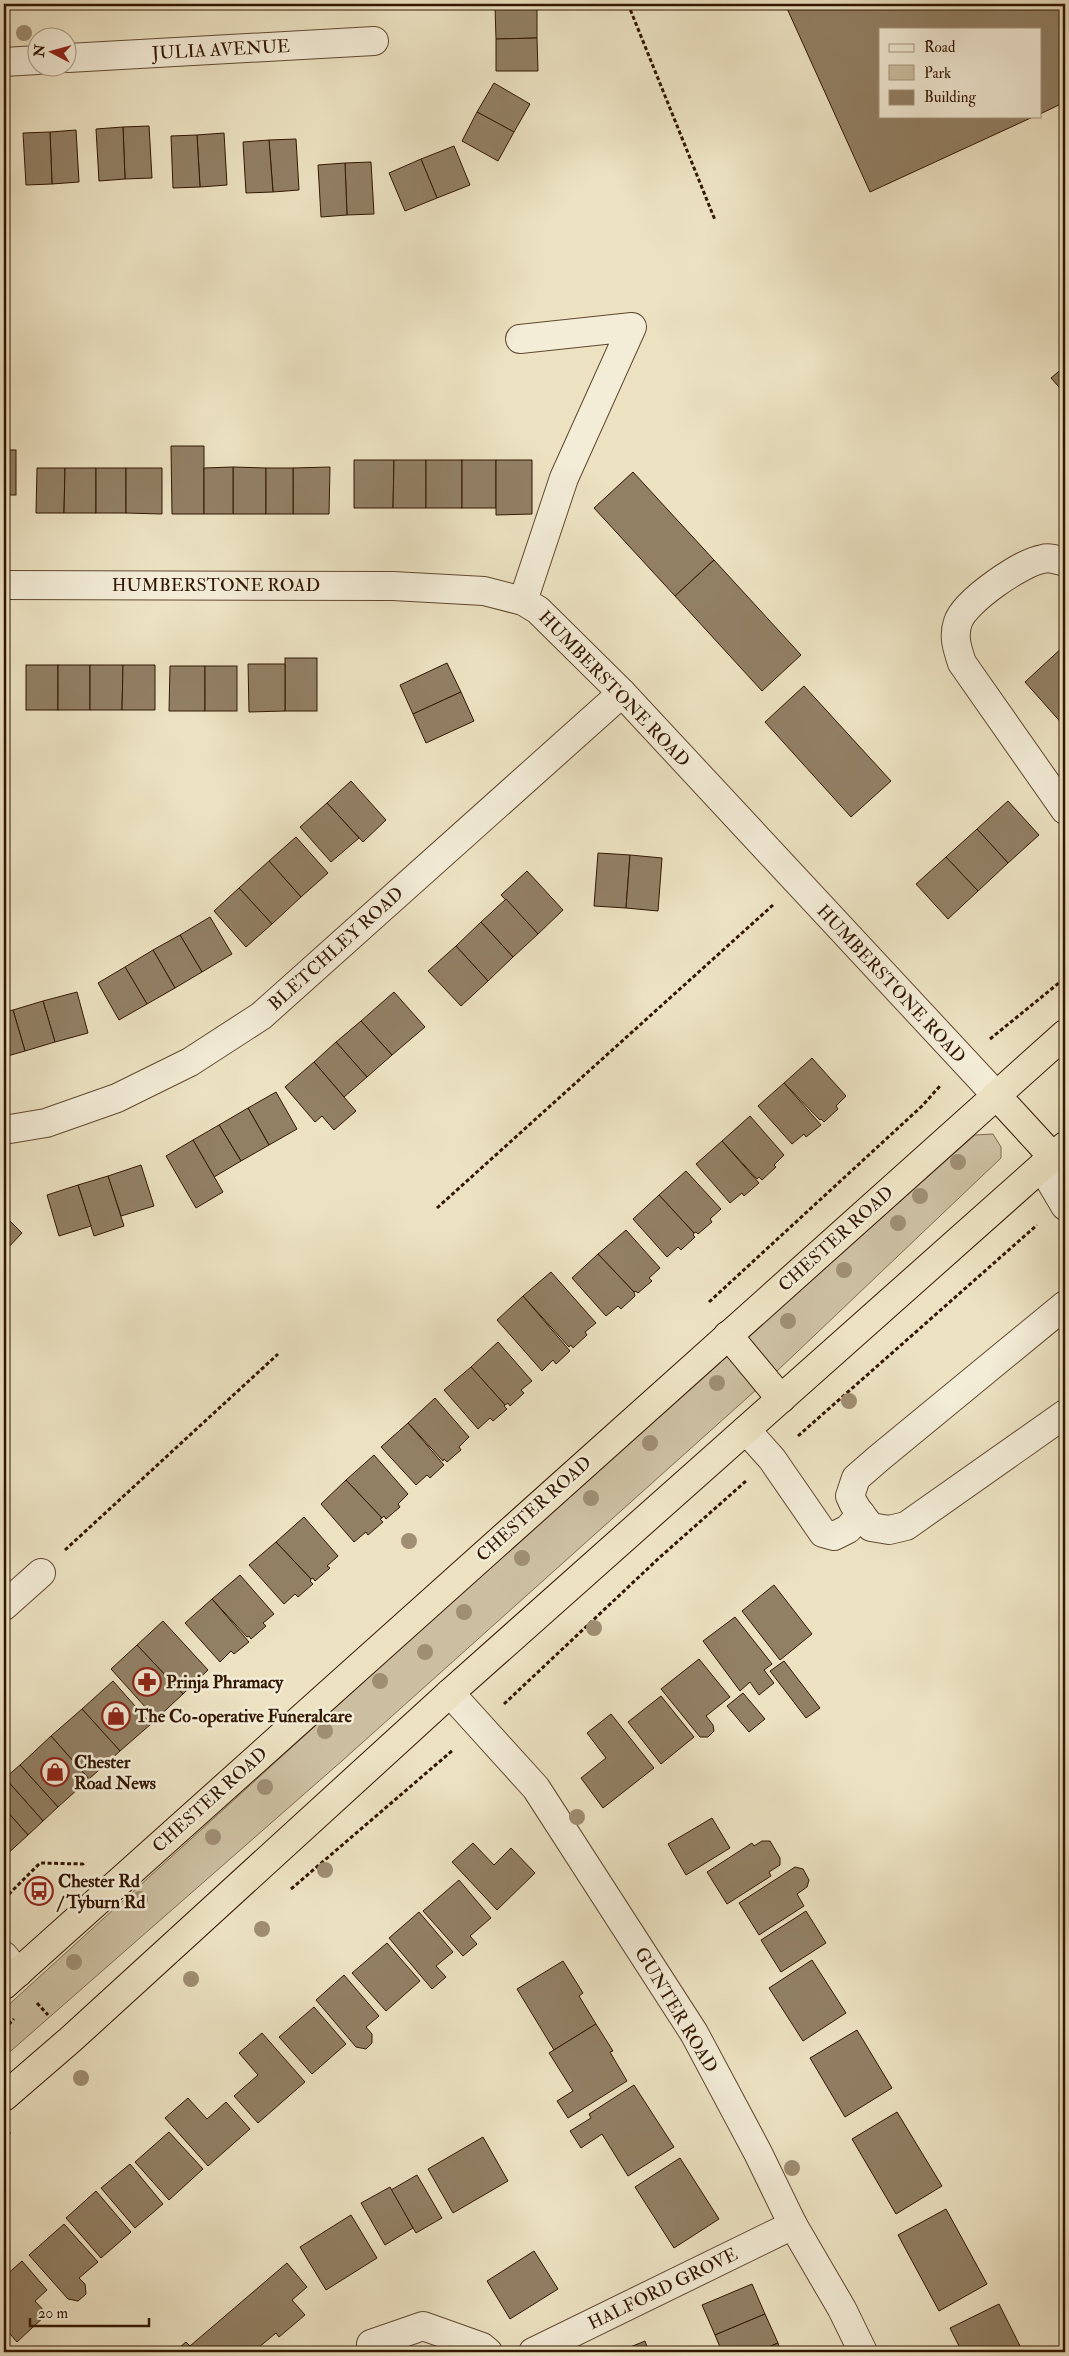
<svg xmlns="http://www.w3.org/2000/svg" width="1069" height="2356" font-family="'IM FELL Double Pica',serif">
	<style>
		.green { fill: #ccbfa1; stroke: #7e6a50 }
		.building { fill: #928065; stroke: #311600 }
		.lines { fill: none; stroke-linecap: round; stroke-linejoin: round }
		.minor-casing { stroke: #604930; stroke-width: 30 }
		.highway-casing { stroke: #311600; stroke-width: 30 }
		.path { stroke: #311600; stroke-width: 3; stroke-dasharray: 4 2.5; stroke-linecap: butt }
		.minor { stroke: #f3ecd7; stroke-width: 28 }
		.highway { stroke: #ece2c2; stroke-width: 28 }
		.tree { fill: #9f8e72 }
		.labels { text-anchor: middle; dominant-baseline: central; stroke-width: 5; stroke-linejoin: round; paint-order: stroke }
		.street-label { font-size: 18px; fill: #311600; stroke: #f3ecd7 }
		.poi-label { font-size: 18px; font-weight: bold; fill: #311600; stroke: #f3ecd7; text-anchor: start }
	</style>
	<rect width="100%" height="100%" fill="#ece2c2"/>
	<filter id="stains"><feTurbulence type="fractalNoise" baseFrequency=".004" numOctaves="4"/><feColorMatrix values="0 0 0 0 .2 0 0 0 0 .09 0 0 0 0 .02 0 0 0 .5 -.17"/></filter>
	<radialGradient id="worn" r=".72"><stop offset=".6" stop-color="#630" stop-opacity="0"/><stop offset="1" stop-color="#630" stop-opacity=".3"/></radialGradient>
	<path class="green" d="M993,1134L1001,1147V1158L776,1372L343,1760L4,2057V2009L577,1488L975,1135Z"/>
	<g class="building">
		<path d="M785,4H1065V102L1040,114V29H880V116H1035L870,192Z"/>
		<path d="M495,6H537V38L496,39Z"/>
		<path d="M537,38L538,71H496V39Z"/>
		<path d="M494,83L530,104L514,132L477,112Z"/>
		<path d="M477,112L514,132L498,161L462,141Z"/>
		<path d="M149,126L152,178L125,179L123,127Z"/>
		<path d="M123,127L125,179L99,181L96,129Z"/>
		<path d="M76,130L79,182L52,184L50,132Z"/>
		<path d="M50,132L52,184L26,185L23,133Z"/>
		<path d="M224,133L227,185L200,187L197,135Z"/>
		<path d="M197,135L200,187L173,188L171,136Z"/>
		<path d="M296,139L299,190L273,192L269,140Z"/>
		<path d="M4,140L6,188H4Z"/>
		<path d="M269,140L273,192L246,193L243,142Z"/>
		<path d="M454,146L470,185L437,198L421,159Z"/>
		<path d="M421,159L437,198L405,211L389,173Z"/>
		<path d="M371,162L374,214L347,215L345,163Z"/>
		<path d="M345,163L347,215L321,217L318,165Z"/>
		<path d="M1065,366V394L1051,378Z"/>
		<path d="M171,446H204V514H172Z"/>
		<rect x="4" y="450" width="12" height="45"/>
		<path d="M354,460H394L393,508H354Z"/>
		<path d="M394,460H426V508H393Z"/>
		<rect x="426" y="460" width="36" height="48"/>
		<rect x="462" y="460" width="34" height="48"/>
		<path d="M496,460H532V514L496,515Z"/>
		<path d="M233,467L266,468V514H233Z"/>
		<path d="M233,467V514H204V468Z"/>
		<path d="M330,467L329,514H293V468Z"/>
		<path d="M37,468H65L64,513H36Z"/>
		<path d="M65,468H96V513H64Z"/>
		<rect x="96" y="468" width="30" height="45"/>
		<path d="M126,468H162V514L126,513Z"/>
		<rect x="266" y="468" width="27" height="46"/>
		<path d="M633,472L714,560L675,596L594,508Z"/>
		<path d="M714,560L801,655L762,691L675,596Z"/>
		<path d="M1065,645V727L1025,682Z"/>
		<rect x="285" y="658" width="32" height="53"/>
		<path d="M447,663L461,692L413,714L400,685Z"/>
		<path d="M248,664H285V711L249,712Z"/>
		<rect x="26" y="665" width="32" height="45"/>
		<rect x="58" y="665" width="32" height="45"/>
		<path d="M90,665H123L122,710H90Z"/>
		<path d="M123,665H155V710H122Z"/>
		<path d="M170,666H205V711H169Z"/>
		<rect x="205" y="666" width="32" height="45"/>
		<rect x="4" y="676" width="5" height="46"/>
		<path d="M804,686L891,781L851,817L765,722Z"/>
		<path d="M461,692L474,721L426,743L413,714Z"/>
		<path d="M351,781L386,820L363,842L327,803Z"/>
		<path d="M1008,801L1039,835L1008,863L977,829Z"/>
		<path d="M327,803L359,838L331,862L300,827Z"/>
		<path d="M977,829L1008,863L978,891L946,857Z"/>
		<path d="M296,837L328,873L301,897L269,861Z"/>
		<path d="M598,853L630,855L626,908L594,906Z"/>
		<path d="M630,855L662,858L658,911L626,908Z"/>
		<path d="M946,857L978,891L948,919L916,884Z"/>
		<path d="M269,861L301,897L272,924L239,888Z"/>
		<path d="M527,871L563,910L538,934L501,895Z"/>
		<path d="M239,888L272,924L246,947L214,911Z"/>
		<path d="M506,899L538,934L513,957L481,922Z"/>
		<path d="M210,917L232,954L202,972L180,935Z"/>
		<path d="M481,922L513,957L488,981L456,946Z"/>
		<path d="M180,935L202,972L175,988L153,950Z"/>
		<path d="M456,946L488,981L461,1006L428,971Z"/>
		<path d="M153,950L175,988L147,1004L125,967Z"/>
		<path d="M125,967L147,1004L119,1020L98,983Z"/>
		<path d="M77,992L88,1033L55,1042L43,1001Z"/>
		<path d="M394,992L425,1027L392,1055L361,1021Z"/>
		<path d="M43,1001L55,1042L25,1051L13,1010Z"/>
		<path d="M13,1010L25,1051L4,1057V1012Z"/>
		<path d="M361,1021L392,1055L367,1077L336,1042Z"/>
		<path d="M336,1042L367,1077L344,1097L314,1062Z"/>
		<path d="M812,1058L846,1096L836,1106L838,1109L824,1122L821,1119L820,1120L784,1083Z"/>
		<path d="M314,1062L356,1111L334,1130L322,1116L315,1122L285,1087Z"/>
		<path d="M784,1083L821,1125L806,1137L804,1134L792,1144L758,1106Z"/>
		<path d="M276,1092L297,1129L269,1145L248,1108Z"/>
		<path d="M248,1108L269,1145L241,1161L219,1125Z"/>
		<path d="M750,1116L784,1155L774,1165L776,1167L762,1180L759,1177L757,1179L722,1141Z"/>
		<path d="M219,1125L241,1161L214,1177L193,1140Z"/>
		<path d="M193,1140L223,1192L196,1208L166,1156Z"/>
		<path d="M722,1141L759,1183L744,1196L742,1193L730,1203L696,1164Z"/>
		<path d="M141,1165L154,1206L121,1216L108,1176Z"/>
		<path d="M686,1171L721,1209L710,1219L712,1222L698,1234L696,1232L694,1233L659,1195Z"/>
		<path d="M108,1176L124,1226L94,1236L78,1185Z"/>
		<path d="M78,1185L91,1226L59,1236L47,1195Z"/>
		<path d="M659,1195L694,1233L693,1235L695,1237L681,1250L678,1247L667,1257L633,1219Z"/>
		<path d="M4,1215L22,1233L4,1252Z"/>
		<path d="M626,1230L660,1268L649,1278L652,1281L638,1293L635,1291L634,1292L598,1254Z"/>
		<path d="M598,1254L634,1292L635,1296L621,1309L618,1306L606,1316L572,1278Z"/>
		<path d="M551,1272L596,1323L585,1332L587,1335L573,1348L571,1345L569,1347L523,1296Z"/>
		<path d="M523,1296L570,1351L556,1364L553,1360L542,1371L497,1320Z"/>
		<path d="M498,1342L532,1381L521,1390L524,1393L510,1406L508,1403L505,1405L471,1367Z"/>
		<path d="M471,1367L505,1405L504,1406L507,1409L493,1421L490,1418L478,1429L444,1390Z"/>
		<path d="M435,1398L469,1437L459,1447L461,1450L447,1462L444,1459L443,1461L408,1423Z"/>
		<path d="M408,1423L444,1465L430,1478L427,1475L416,1485L381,1447Z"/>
		<path d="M374,1455L408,1494L398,1504L400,1507L386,1519L384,1516L382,1518L346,1480Z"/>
		<path d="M346,1480L382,1518L380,1519L383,1522L368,1535L366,1532L354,1542L321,1504Z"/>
		<path d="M304,1517L338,1556L327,1566L330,1568L315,1581L313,1578L311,1579L276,1542Z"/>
		<path d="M276,1542L311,1579L310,1581L313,1584L298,1597L295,1594L284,1604L249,1565Z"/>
		<path d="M240,1575L274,1614L263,1623L266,1626L251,1639L249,1636L247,1637L212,1599Z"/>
		<path d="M774,1585L812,1634L780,1660L742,1611Z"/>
		<path d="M212,1599L249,1642L234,1654L231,1651L220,1662L185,1623Z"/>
		<path d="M735,1617L772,1664L764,1670L774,1683L759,1695L750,1682L740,1691L703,1641Z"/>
		<path d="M163,1621L208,1670L183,1694L137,1645Z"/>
		<path d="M137,1645L183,1694L156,1719L111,1669Z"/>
		<path d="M699,1659L730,1697L706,1716L713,1725L714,1731L708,1737H700L661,1689Z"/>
		<path d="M784,1661L820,1708L806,1718L770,1671Z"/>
		<path d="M113,1681L151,1724L120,1751L82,1709Z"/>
		<path d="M743,1693L765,1719L749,1732L727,1706Z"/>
		<path d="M661,1696L694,1737L661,1764L628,1722Z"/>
		<path d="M82,1709L120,1751L89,1779L51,1736Z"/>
		<path d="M611,1714L654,1768L603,1808L581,1778L606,1758L587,1733Z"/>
		<path d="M51,1736L89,1779L58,1807L20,1765Z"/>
		<path d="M20,1765L58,1807L43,1821L5,1778Z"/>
		<path d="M5,1778L43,1821L28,1835L4,1808Z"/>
		<path d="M4,1808L28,1835L4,1857Z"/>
		<path d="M712,1818L730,1848L686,1875L668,1844Z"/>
		<path d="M762,1841H770L780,1858V1865L769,1872L771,1876L727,1904L707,1872L752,1843L754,1846Z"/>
		<path d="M473,1843L494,1865L511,1848L535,1873L497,1910L452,1862Z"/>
		<path d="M795,1867L803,1869L809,1880L807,1887L797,1894L804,1906L759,1935L739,1903Z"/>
		<path d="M459,1880L491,1918L470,1936L477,1944L463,1956L423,1911Z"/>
		<path d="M806,1911L826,1943L781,1972L761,1940Z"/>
		<path d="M419,1912L453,1952L436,1966L446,1977L432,1989L389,1938Z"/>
		<path d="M387,1943L420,1981L386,2011L352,1973Z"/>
		<path d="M812,1960L846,2013L803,2041L769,1988Z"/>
		<path d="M563,1961L583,1993L579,1996L596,2024L554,2050L517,1989Z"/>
		<path d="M344,1975L379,2016L366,2027L372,2034V2043L366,2049L356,2047L316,2000Z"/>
		<path d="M314,2007L346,2044L312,2074L279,2037Z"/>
		<path d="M596,2024L613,2051L610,2052L627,2081L568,2118L557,2101L573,2091L549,2053Z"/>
		<path d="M857,2030L892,2088L845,2117L810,2058Z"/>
		<path d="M262,2033L305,2082L258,2123L234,2096L258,2075L239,2053Z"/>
		<path d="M634,2085L674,2147L628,2176L602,2134L581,2148L570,2131L591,2118L589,2114Z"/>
		<path d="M188,2098L207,2119L226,2102L250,2129L208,2166L165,2118Z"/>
		<path d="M897,2112L942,2186L896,2214L852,2139Z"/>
		<path d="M169,2132L203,2169L169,2200L135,2162Z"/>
		<path d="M483,2137L508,2181L453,2213L428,2169Z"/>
		<path d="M680,2158L719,2219L674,2248L635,2187Z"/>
		<path d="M130,2164L163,2204L135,2228L101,2188Z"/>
		<path d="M417,2175L442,2218L416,2233L391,2190Z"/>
		<path d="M390,2187L413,2228L385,2245L361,2203Z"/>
		<path d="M96,2191L131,2232L101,2258L66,2218Z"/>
		<path d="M946,2209L987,2284L939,2311L898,2235Z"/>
		<path d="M351,2215L377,2258L326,2290L300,2247Z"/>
		<path d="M64,2224L98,2262L79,2278L85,2284L86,2294L78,2301L68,2299L29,2255Z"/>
		<path d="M534,2251L558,2289L510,2319L487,2281Z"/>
		<path d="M22,2261L47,2290L35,2301L47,2314L17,2342L4,2327V2277Z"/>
		<path d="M287,2263L307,2287L292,2300L305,2315L279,2337L276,2333L253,2352H196L190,2346Z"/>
		<path d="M752,2284L765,2314L715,2335L702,2305Z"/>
		<path d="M999,2304L1023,2352H962L950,2328Z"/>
		<path d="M765,2314L778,2343L757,2352H722L715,2335Z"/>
		<path d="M645,2341L649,2352H618Z"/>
		<path d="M186,2342L196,2352H174Z"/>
		<path d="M778,2343L781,2352H757Z"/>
	</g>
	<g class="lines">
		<defs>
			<g id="minor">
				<path d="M68,58L374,41"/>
				<path d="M4,62L38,60"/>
				<path d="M520,339L632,327L564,478L523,601"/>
				<path d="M1065,562C1058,560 1049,557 1043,559C1022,562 965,601 958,622C953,636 957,648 962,663L1065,810"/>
				<path d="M4,585L393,586L484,591L523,601L538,610L622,693L996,1095"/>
				<path d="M4,1130L46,1123L117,1098L190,1062L261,1016L622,693"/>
				<path d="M1042,1167L1065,1206"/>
				<path d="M1065,1305L879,1458L856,1478L850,1496C855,1509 862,1516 871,1527L889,1530L906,1526L1065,1414"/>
				<path d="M746,1430L772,1459L823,1533L834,1536L848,1529L861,1514"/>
				<path d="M4,1606L41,1573"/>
				<path d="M450,1693L536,1788L694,2033L758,2153L793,2225L842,2309L863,2352"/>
				<path d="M4,1956L18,1973"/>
				<path d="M371,2344L423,2326L482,2347L488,2352"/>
				<path d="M533,2352L793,2225"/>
			</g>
			<g id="highway">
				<path d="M996,1095L1053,1157"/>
				<path d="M728,1335L781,1399"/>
				<path d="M4,1985L1065,1034"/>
				<path d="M4,2097L70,2040L450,1693L1065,1146"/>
			</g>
		</defs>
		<use href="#minor" class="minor-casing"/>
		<use href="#highway" class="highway-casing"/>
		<g class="path">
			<path d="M628,4L715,220"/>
			<path d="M990,1039L1065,978"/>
			<path d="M437,1208L773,905"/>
			<path d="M709,1302L922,1106L940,1086"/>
			<path d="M798,1436L1037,1225"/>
			<path d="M65,1550L278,1354"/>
			<path d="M504,1704L659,1558L746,1481"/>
			<path d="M291,1889L453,1750"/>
			<path d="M4,1899L40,1863L83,1864L85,1862"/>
			<path d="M37,2003L48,2015"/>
			<path d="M4,2025L6,2027L14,2019"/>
			<path d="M4,2137L10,2132"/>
		</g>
		<use href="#minor" class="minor"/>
		<use href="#highway" class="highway"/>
	</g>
	<g class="tree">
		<circle cx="24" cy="33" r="8"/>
		<circle cx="958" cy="1162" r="8"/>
		<circle cx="920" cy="1196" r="8"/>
		<circle cx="898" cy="1223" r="8"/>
		<circle cx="844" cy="1270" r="8"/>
		<circle cx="788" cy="1321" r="8"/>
		<circle cx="717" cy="1383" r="8"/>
		<circle cx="849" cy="1401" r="8"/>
		<circle cx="650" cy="1443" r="8"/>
		<circle cx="591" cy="1498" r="8"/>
		<circle cx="409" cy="1541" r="8"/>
		<circle cx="522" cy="1558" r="8"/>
		<circle cx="464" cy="1612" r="8"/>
		<circle cx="594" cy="1628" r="8"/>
		<circle cx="425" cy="1652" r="8"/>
		<circle cx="380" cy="1681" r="8"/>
		<circle cx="325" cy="1731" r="8"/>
		<circle cx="265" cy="1787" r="8"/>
		<circle cx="577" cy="1817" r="8"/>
		<circle cx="213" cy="1837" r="8"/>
		<circle cx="325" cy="1870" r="8"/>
		<circle cx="140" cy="1899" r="8"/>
		<circle cx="262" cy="1929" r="8"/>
		<circle cx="74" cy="1962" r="8"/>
		<circle cx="191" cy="1979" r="8"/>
		<circle cx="81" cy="2078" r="8"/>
		<circle cx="792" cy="2168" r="8"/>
	</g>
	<defs>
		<symbol id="pharmacy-ring" viewBox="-11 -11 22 22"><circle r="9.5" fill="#f3ecd7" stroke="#8f2418" stroke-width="1.5"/><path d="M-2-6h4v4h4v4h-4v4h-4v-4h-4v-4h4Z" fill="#8f2418"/></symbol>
		<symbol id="shop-ring" viewBox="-11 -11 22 22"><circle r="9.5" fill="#f3ecd7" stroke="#8f2418" stroke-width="1.5"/><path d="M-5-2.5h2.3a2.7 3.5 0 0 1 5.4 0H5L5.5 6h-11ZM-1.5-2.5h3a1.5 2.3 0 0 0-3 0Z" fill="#8f2418"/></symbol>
		<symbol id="bus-ring" viewBox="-11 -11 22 22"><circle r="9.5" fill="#f3ecd7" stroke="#8f2418" stroke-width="1.5"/><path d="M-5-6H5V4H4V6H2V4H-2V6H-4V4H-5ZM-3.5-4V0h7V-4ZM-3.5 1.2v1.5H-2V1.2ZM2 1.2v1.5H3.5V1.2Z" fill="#8f2418"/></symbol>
	</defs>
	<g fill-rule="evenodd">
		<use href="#pharmacy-ring" x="131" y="1666" width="32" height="32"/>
		<use href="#shop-ring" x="100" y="1700" width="32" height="32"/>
		<use href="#shop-ring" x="39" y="1756" width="32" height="32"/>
		<use href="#bus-ring" x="23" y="1875" width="32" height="32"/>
	</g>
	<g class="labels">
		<g class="street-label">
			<text transform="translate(221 50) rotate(-3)">JULIA AVENUE</text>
			<text x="216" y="585">HUMBERSTONE ROAD</text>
			<text transform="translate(614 689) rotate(46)">HUMBERSTONE ROAD</text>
			<text transform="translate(336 949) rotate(-42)">BLETCHLEY ROAD</text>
			<text transform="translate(891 984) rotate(47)">HUMBERSTONE ROAD</text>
			<text transform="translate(836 1239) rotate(-42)">CHESTER ROAD</text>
			<text transform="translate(534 1509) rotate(-42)">CHESTER ROAD</text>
			<text transform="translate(210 1800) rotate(-42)">CHESTER ROAD</text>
			<text transform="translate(676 2010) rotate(59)">GUNTER ROAD</text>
			<text transform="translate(663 2289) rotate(-26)">HALFORD GROVE</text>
		</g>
		<g class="poi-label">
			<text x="166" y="1682">Prinja Phramacy</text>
			<text x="135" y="1716">The Co-operative Funeralcare</text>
			<text x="74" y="1762">Chester<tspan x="74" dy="21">Road News</tspan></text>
			<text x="58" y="1881">Chester Rd<tspan x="58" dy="21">/ Tyburn Rd</tspan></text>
		</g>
	</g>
	<rect width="1069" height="2356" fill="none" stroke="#ece2c2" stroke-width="20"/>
	<rect x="5" y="5" width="1059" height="2346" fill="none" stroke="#311600" stroke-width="2.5"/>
	<rect x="10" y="10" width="1049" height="2336" fill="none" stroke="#311600"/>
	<rect x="879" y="28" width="162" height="90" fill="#f3ecd7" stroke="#a59681"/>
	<rect x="889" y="44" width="25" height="8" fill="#f3ecd7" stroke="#a59681"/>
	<text x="924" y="52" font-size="15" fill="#311600">Road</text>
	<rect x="889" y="65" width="25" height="15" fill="#ccbfa1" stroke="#a59681"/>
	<text x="924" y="78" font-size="15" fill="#311600">Park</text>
	<rect x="889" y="90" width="25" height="15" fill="#928065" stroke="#a59681"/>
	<text x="924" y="102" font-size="15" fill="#311600">Building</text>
	<g transform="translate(52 52) rotate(276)"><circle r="24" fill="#f3ecd7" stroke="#a59681"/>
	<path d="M0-4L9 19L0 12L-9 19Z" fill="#8f2418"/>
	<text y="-8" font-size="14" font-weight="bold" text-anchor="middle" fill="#311600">N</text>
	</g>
	<path d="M30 2318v8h119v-8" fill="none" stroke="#311600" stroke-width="2.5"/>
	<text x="38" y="2318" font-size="15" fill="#311600" stroke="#f3ecd7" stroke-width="4" paint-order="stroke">20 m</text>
	<rect width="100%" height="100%" filter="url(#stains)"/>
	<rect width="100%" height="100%" fill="url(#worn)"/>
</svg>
